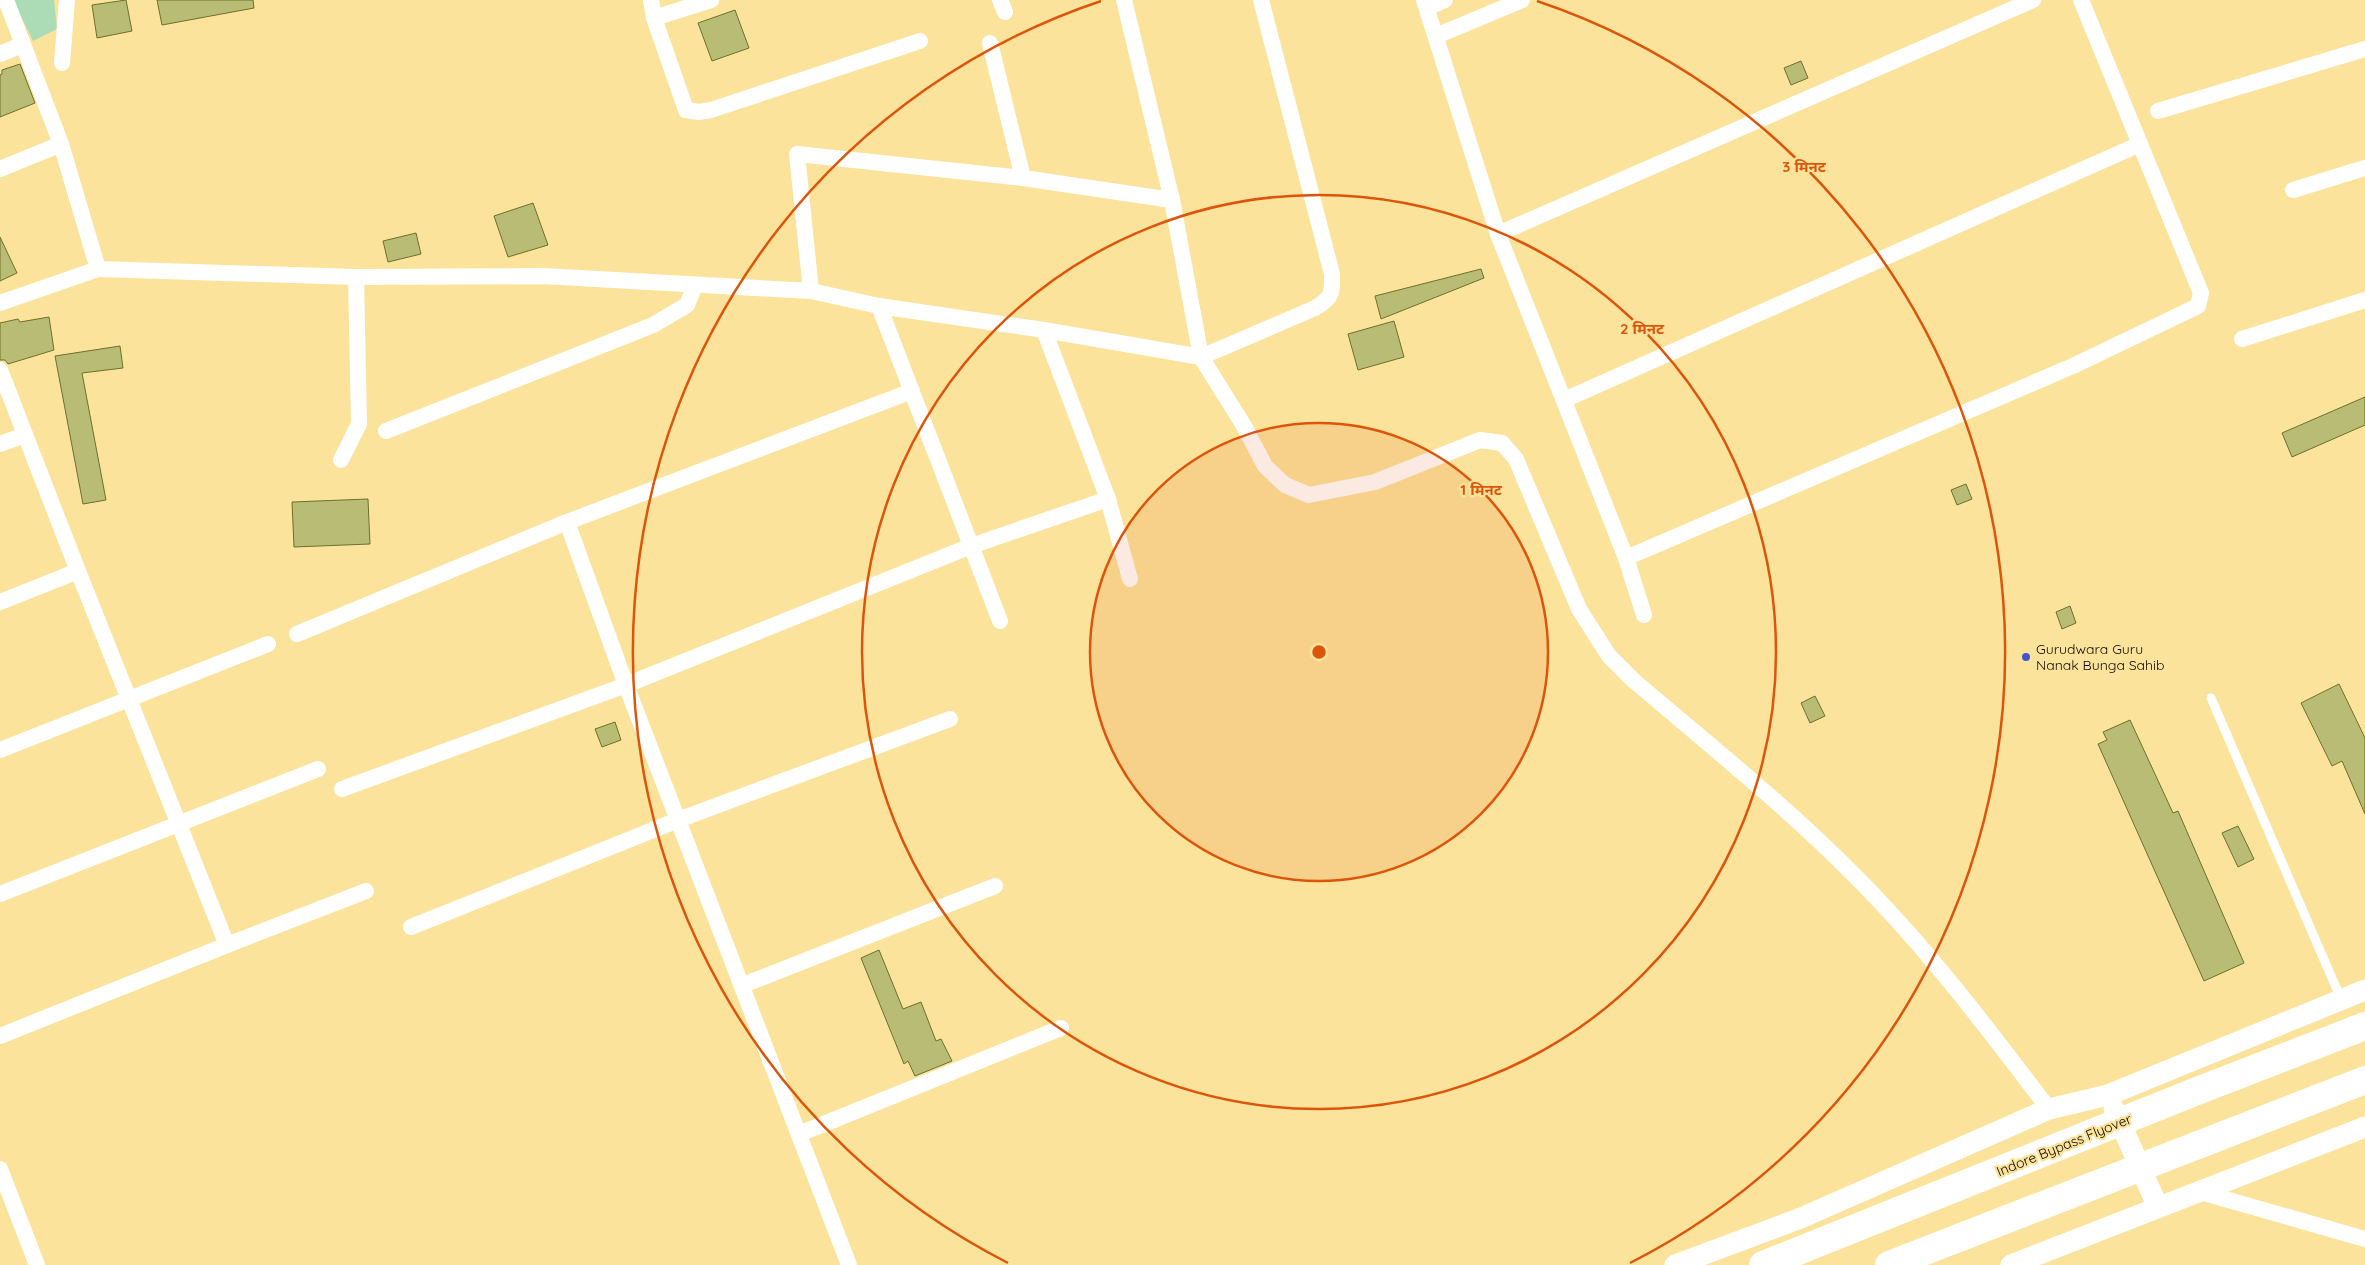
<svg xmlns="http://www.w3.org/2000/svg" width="2365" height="1265" font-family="Quicksand,'Noto Sans Devanagari',sans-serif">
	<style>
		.green { fill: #abdcb5 }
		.building { fill: #b8bc75; stroke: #6e7029 }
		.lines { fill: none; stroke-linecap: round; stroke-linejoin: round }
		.service { stroke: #fff; stroke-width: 9 }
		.minor { stroke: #fff; stroke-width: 16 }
		.tertiary { stroke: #fff; stroke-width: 21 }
		.trunk { stroke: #fff; stroke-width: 28 }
		.ring { fill: none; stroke: #dd550b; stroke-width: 2.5 }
		.poi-dot { fill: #4257ca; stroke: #fbe39c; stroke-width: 2 }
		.labels { text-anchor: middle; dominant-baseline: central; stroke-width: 4.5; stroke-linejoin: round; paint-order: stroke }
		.poi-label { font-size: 14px; fill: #130c00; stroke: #fbe39c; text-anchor: start }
		.street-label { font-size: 14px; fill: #130c00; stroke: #fbe39c }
		.centre { fill: #dd550b; stroke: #fbe39c; stroke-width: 2.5 }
		.ring-label { font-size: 15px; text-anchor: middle; font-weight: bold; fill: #dd550b; stroke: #fbe39c; stroke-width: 4.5; stroke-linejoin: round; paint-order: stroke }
	</style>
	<rect width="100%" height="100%" fill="#fbe39c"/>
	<path class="green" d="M13,0H54L57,29L33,41Z"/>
	<g class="building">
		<path d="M126,0L132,31L97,38L92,5Z"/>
		<path d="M157,0H253L254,8L162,25Z"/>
		<path d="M735,10L749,48L712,61L698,23Z"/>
		<path d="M1801,61L1808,78L1791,85L1784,68Z"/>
		<path d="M20,64L35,103L0,117V75L2,74V70Z"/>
		<path d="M533,203L548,245L508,257L494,216Z"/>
		<path d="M416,233L421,254L388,262L383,241Z"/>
		<path d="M0,237L17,273L0,281Z"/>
		<path d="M1481,269L1484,278L1381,319L1375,296Z"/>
		<path d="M49,317L54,350L8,364L5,360H0V323L18,319L20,322Z"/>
		<path d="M1394,321L1404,357L1358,370L1348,334Z"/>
		<path d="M120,346L123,368L82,373L106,500L83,504L55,356Z"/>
		<path d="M2365,397V425L2292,457L2282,433Z"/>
		<path d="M1966,484L1972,499L1957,505L1951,490Z"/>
		<path d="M368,499L370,544L294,547L292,502Z"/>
		<path d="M2070,606L2076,623L2062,629L2056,612Z"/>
		<path d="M2339,684L2365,738V814L2342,761L2332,766L2301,703Z"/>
		<path d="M1815,696L1825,716L1810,723L1801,703Z"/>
		<path d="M2130,720L2173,813L2178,811L2244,963L2204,981L2098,744L2107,740L2103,732Z"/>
		<path d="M615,722L621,740L602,747L595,729Z"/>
		<path d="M2238,826L2254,859L2238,867L2222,833Z"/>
		<path d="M879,950L903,1009L921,1002L936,1041L941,1039L952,1061L915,1076L908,1061L904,1064L861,958Z"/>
	</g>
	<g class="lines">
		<path class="service" d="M2211,698L2341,999"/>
		<g class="minor">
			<path d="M6,0L61,144L98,269"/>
			<path d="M651,0L654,18L686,110L699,112L711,110L920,41"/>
			<path d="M1000,0L1005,12"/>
			<path d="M1124,0L1172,200L1201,357L1315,308C1333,297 1332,294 1332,274L1261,0"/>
			<path d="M1424,0L1498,234L1626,558L1644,615"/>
			<path d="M1427,8L1445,0"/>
			<path d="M654,18L711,0"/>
			<path d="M1436,36L1522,0"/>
			<path d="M990,43L1023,178"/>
			<path d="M0,54L22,45"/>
			<path d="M62,63L67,0"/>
			<path d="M2158,111L2365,49"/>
			<path d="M0,169L61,144"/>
			<path d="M2293,190L2365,168"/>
			<path d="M1498,234L2033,0"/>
			<path d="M811,291L797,154L1023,178L1172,200"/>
			<path d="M0,303L98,269L356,277L543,276L811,291L879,306L1044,330L1201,357L1244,426L1265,466L1285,485L1309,495L1375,482L1480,440L1502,443L1516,459L1579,609L1609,656L1633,680C1719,753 1808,824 1884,906C1944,970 1996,1040 2049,1109"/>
			<path d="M879,306L1000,621"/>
			<path d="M1044,330L1108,499L1130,579"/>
			<path d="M2242,339L2365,300"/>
			<path d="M0,370L78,571L227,945L0,1036"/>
			<path d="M1564,400L2140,144"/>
			<path d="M386,431L653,325L687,305L695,285"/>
			<path d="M0,444L25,435"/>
			<path d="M341,460L359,424L356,277"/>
			<path d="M567,522L626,685L849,1265"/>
			<path d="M1626,558L2075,365L2198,306L2201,293L2081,0"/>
			<path d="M0,602L78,571"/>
			<path d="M297,634L567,522L912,391"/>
			<path d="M0,750L268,644"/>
			<path d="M342,789L626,685L971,546L1108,499"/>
			<path d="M0,894L318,769"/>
			<path d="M411,927L678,820L950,719"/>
			<path d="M227,945L366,891"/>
			<path d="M743,985L995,886"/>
			<path d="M799,1134L1061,1028"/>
			<path d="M0,1169L37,1265"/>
			<path d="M2197,1191L2365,1239"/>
		</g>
		<g class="tertiary">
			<path d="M2114,1109L2158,1207"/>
			<path d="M1675,1265L1801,1218L2049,1109L2108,1095L2365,990"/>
			<path d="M2011,1265L2365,1127"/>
		</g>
		<g class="trunk">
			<path d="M1763,1265L2197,1091L2365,1026"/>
			<path d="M1889,1265L2365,1080"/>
		</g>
	</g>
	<circle cx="1319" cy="652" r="229" fill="#dd550b" fill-opacity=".12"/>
	<g class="ring">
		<circle cx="1319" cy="652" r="229"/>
		<circle cx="1319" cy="652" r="457"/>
		<path d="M1008 1263A686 686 0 0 1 1101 1M1537 1A686 686 0 0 1 1630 1263"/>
	</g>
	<circle class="poi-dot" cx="2026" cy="657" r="5"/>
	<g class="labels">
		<g class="poi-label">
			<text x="2036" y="649">Gurudwara Guru<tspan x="2036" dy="16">Nanak Bunga Sahib</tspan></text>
		</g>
		<g class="street-label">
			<text transform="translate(2064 1145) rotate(-22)">Indore Bypass Flyover</text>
		</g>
	</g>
	<circle cx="1319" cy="652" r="8" class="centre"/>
	<g class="ring-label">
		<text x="1804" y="172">3 मिनट</text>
		<text x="1642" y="334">2 मिनट</text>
		<text x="1481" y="495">1 मिनट</text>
	</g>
</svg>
